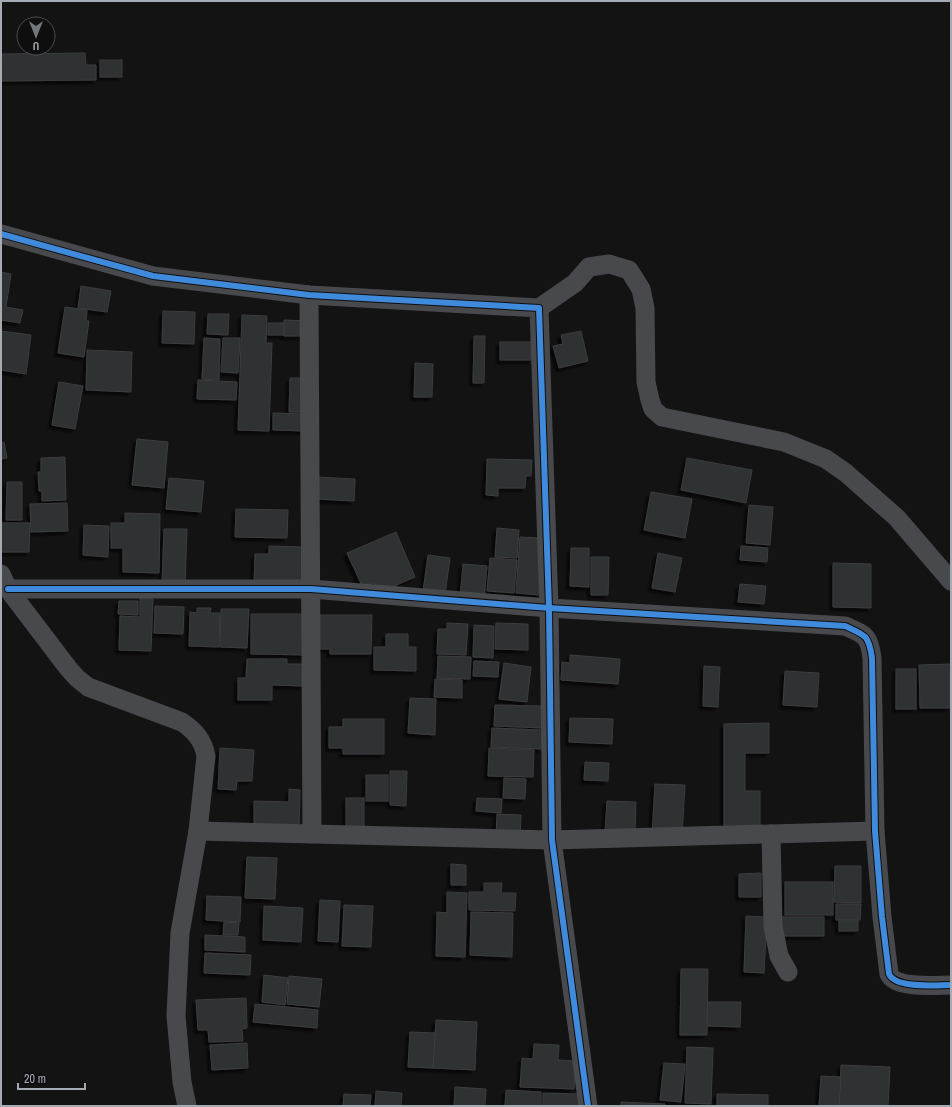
<svg xmlns="http://www.w3.org/2000/svg" width="952" height="1107" font-family="'Archivo Narrow',sans-serif">
	<style>
		.building { fill: #2f3031; stroke: #3c3d40; filter: url(#shadow) }
		.lines { fill: none; stroke-linecap: round; stroke-linejoin: round }
		.street { stroke: #48494c; stroke-width: 19 }
		.cycleway-casing { stroke: #0e0e0f; stroke-width: 8 }
		.cycleway { stroke: #408adc; stroke-width: 6 }
	</style>
	<defs>
		<filter id="shadow"><feDropShadow dx="-3.5" dy="3.5" stdDeviation="1" flood-color="#0009"/></filter>
	</defs>
	<rect width="100%" height="100%" fill="#131314"/>
	<g class="building">
		<path d="M85,53L86,65H96V80L1,81L2,54Z"/>
		<rect x="100" y="60" width="22" height="17"/>
		<path d="M1,272L11,274L6,307L23,310L20,323L1,320Z"/>
		<path d="M81,286L111,291L107,312L78,308Z"/>
		<path d="M65,307L87,310L86,321H89L84,357L58,353Z"/>
		<path d="M163,311L195,312L194,344L162,343Z"/>
		<path d="M208,314H229L228,335L207,334Z"/>
		<path d="M242,315L267,316L266,343H272L269,431L238,430Z"/>
		<path d="M284,320L309,321L308,336H284Z"/>
		<rect x="268" y="323" width="16" height="12"/>
		<path d="M1,331L31,335L26,374L1,370Z"/>
		<path d="M581,331L588,361L559,368L553,346L563,344L561,335Z"/>
		<path d="M474,336H485L484,383H473Z"/>
		<path d="M204,338L220,339L219,380L202,379Z"/>
		<path d="M223,338H240L238,373L221,372Z"/>
		<rect x="500" y="342" width="32" height="18"/>
		<path d="M87,350L132,352L131,392L86,390Z"/>
		<path d="M415,363L433,364L432,397H414Z"/>
		<path d="M290,378H307L306,412H289Z"/>
		<path d="M198,380L237,382L236,400L197,399Z"/>
		<path d="M59,382L83,386L75,429L52,425Z"/>
		<path d="M273,413L305,414L304,431L273,430Z"/>
		<path d="M137,439L168,442L164,488L132,485Z"/>
		<path d="M4,442L7,458L1,459V443Z"/>
		<path d="M65,457L66,500L42,501V491H39L38,472H41V458Z"/>
		<path d="M687,458L752,470L746,503L681,490Z"/>
		<path d="M487,459L532,460L531,476H526L525,488H498V496L486,495Z"/>
		<path d="M316,477L355,479L354,501L315,499Z"/>
		<path d="M169,478L204,481L201,512L166,509Z"/>
		<path d="M7,482H22V520H6Z"/>
		<path d="M651,492L692,499L685,538L644,530Z"/>
		<path d="M67,503L68,531L31,532L30,504Z"/>
		<path d="M749,505L773,507L770,545L746,543Z"/>
		<path d="M236,509L288,510L287,538L235,537Z"/>
		<path d="M125,513L160,514L159,573L123,572V548H111V523H125Z"/>
		<path d="M1,523H30L29,552H1Z"/>
		<path d="M84,525L109,526L108,557L83,555Z"/>
		<path d="M497,528L519,530L517,558L495,557Z"/>
		<path d="M164,529H187L185,586L162,585Z"/>
		<path d="M396,532L415,577L378,593L374,583L363,588L347,553Z"/>
		<path d="M520,537L539,538L538,552H544L540,595L516,593Z"/>
		<path d="M269,546L303,547L302,586L254,585L255,554H269Z"/>
		<path d="M741,546L768,548L767,562L740,560Z"/>
		<path d="M571,548H589V587L570,586Z"/>
		<path d="M658,553L682,558L675,592L652,588Z"/>
		<path d="M428,555L450,558L445,595L423,592Z"/>
		<path d="M591,557H609L608,595H591Z"/>
		<path d="M490,558L517,560L514,593L487,591Z"/>
		<path d="M833,563L871,564V608L833,607Z"/>
		<path d="M463,564L487,566L484,600L460,598Z"/>
		<path d="M740,584L766,586L764,604L738,602Z"/>
		<path d="M140,598L153,599L151,651L119,650L120,616L140,617Z"/>
		<path d="M119,601H138V615L118,614Z"/>
		<path d="M155,606L184,607L183,634L154,633Z"/>
		<path d="M197,608H211L210,613H220L219,647L189,646L190,612L197,613Z"/>
		<path d="M221,609H249L247,648L220,647Z"/>
		<path d="M251,614H309L308,655L251,654Z"/>
		<path d="M315,615H372L371,654H330V649H315Z"/>
		<path d="M447,623L468,624L466,655L437,654L438,629H447Z"/>
		<path d="M496,623L528,624V650L495,649Z"/>
		<path d="M474,625L494,626L493,658L473,657Z"/>
		<path d="M386,634H408V647H416V671L374,670V647H386Z"/>
		<path d="M570,655L620,659L618,684L561,680L562,662L570,663Z"/>
		<path d="M438,656L471,657L470,679L437,678Z"/>
		<path d="M247,659H287V664H304V686L272,685V700H238V678H246Z"/>
		<path d="M474,661L499,662L498,677L473,676Z"/>
		<path d="M504,663L531,667L527,702L499,699Z"/>
		<path d="M950,664V708H920L919,665Z"/>
		<path d="M704,666L720,667L718,707L703,706Z"/>
		<rect x="896" y="669" width="20" height="40"/>
		<path d="M785,671L819,673L817,707L783,705Z"/>
		<path d="M435,679L462,680V698L434,697Z"/>
		<path d="M410,698L436,699L435,735L408,733Z"/>
		<path d="M495,705L542,706V728L494,726Z"/>
		<path d="M570,718L613,719L612,744L569,742Z"/>
		<path d="M343,719H384V754H343V748H329V727H343Z"/>
		<path d="M769,723V753H745V791H760V829H724V724Z"/>
		<path d="M492,728L542,730V749L491,747Z"/>
		<path d="M220,748L254,750L252,781H237L236,790L218,789Z"/>
		<path d="M489,748L534,750L533,777L488,776Z"/>
		<path d="M585,762L609,763L608,781L584,780Z"/>
		<path d="M390,771H407L406,806L390,805Z"/>
		<rect x="366" y="775" width="22" height="26"/>
		<path d="M504,778L526,779L525,799L503,798Z"/>
		<path d="M655,784L685,785L682,836L652,835Z"/>
		<path d="M289,789L300,790L299,829L254,828V801L289,802Z"/>
		<rect x="346" y="798" width="18" height="35"/>
		<path d="M477,798L502,799L501,813L476,811Z"/>
		<path d="M607,801L636,802L635,833L605,832Z"/>
		<path d="M497,814L521,815L520,838L496,837Z"/>
		<path d="M247,857L277,858L275,899L245,898Z"/>
		<path d="M451,864L466,865V885H451Z"/>
		<path d="M835,866H861V903L834,902Z"/>
		<path d="M761,873V897H739V874Z"/>
		<rect x="785" y="882" width="48" height="33"/>
		<path d="M484,883H502L501,893H516L515,911L469,910V892H484Z"/>
		<path d="M447,892L467,893L465,957L436,956L437,912L447,913Z"/>
		<path d="M207,896L241,897L240,922L206,920Z"/>
		<path d="M320,900L340,901L338,942L318,941Z"/>
		<path d="M836,904H861L860,920H836Z"/>
		<path d="M344,905L373,906L371,947L342,946Z"/>
		<path d="M264,906L303,908L301,942L263,940Z"/>
		<path d="M471,912L513,913L512,957L470,955Z"/>
		<path d="M746,916L767,917L764,973L744,972Z"/>
		<path d="M779,917H824V936H778Z"/>
		<rect x="839" y="921" width="19" height="10"/>
		<path d="M224,922L239,923L238,935H223Z"/>
		<path d="M205,935L245,937V952L205,950Z"/>
		<path d="M205,953L251,955L250,975L204,973Z"/>
		<path d="M681,969H708L707,1035H680Z"/>
		<path d="M264,975L288,978L285,1005L262,1002Z"/>
		<path d="M289,976L322,979L319,1007L287,1004Z"/>
		<path d="M246,998L247,1028L242,1029L243,1041L209,1042L208,1030H198L196,1000Z"/>
		<path d="M708,1002H741L740,1027L707,1026Z"/>
		<path d="M255,1004L318,1010L317,1028L253,1022Z"/>
		<path d="M436,1020L477,1022L475,1070L433,1068Z"/>
		<path d="M410,1032L435,1033L433,1068L408,1067Z"/>
		<path d="M247,1043L248,1068L212,1070L210,1045Z"/>
		<path d="M534,1044L559,1045L558,1060L576,1061L574,1089L520,1087L522,1058L533,1059Z"/>
		<path d="M687,1047L713,1048L711,1104L685,1103Z"/>
		<path d="M664,1063L685,1064L681,1102L660,1100Z"/>
		<path d="M841,1065L890,1067L888,1106H839Z"/>
		<path d="M821,1076L841,1077L839,1106H819Z"/>
		<path d="M455,1087L486,1089L485,1106H454Z"/>
		<path d="M506,1090L541,1092V1106H505Z"/>
		<path d="M376,1091L402,1093L401,1106H375Z"/>
		<path d="M543,1093L579,1094L585,1106H543Z"/>
		<path d="M344,1094L371,1095L370,1106H343Z"/>
		<path d="M717,1094L768,1095V1106H717Z"/>
		<path d="M621,1102L665,1104V1106H621Z"/>
	</g>
	<g class="lines">
		<g class="street">
			<path d="M1,234L153,276L309,295L539,308L549,608L552,840L588,1106"/>
			<path d="M309,295L312,834"/>
			<path d="M539,308L575,283L589,267L609,264L629,270L641,289L645,308L646,382L650,400L653,409L662,417L784,442L826,459L846,473L897,518L951,581"/>
			<path d="M1,574L8,589L68,668L77,678L88,687L182,722C195,731 203,740 206,756L198,831L180,933L176,1016L182,1082L187,1106"/>
			<path d="M8,589H311L549,608L845,626C865,635 869,635 872,658L875,831L882,917L889,974C896,989 936,985 951,985"/>
			<path d="M198,831L552,840L875,831"/>
			<path d="M771,834L773,926L779,956L788,972"/>
		</g>
		<defs>
			<g id="cycleway">
				<path d="M1,234L153,276L309,295L539,308L549,608L552,840L588,1106"/>
				<path d="M8,589H311L549,608L845,626C865,635 869,635 872,658L875,831L882,917L889,974C896,989 936,985 951,985"/>
			</g>
		</defs>
		<use href="#cycleway" class="cycleway-casing"/>
		<use href="#cycleway" class="cycleway"/>
	</g>
	<rect width="952" height="1107" fill="none" stroke="#a6abb3" stroke-width="4"/>
	<g transform="translate(36 36) rotate(180)"><circle r="19" fill="#0e0e0f" stroke="#4b4d51"/>
	<path d="M0-3L7 15L0 10L-7 15Z" fill="#73767b"/>
	<text y="-6" font-size="11" font-weight="bold" text-anchor="middle" fill="#a6abb3">U</text>
	</g>
	<path d="M18 1083v6h67v-6" fill="none" stroke="#a6abb3" stroke-width="2"/>
	<text x="24" y="1083" font-size="12" fill="#a6abb3" stroke="#0e0e0f" stroke-width="3" paint-order="stroke">20 m</text>
</svg>
